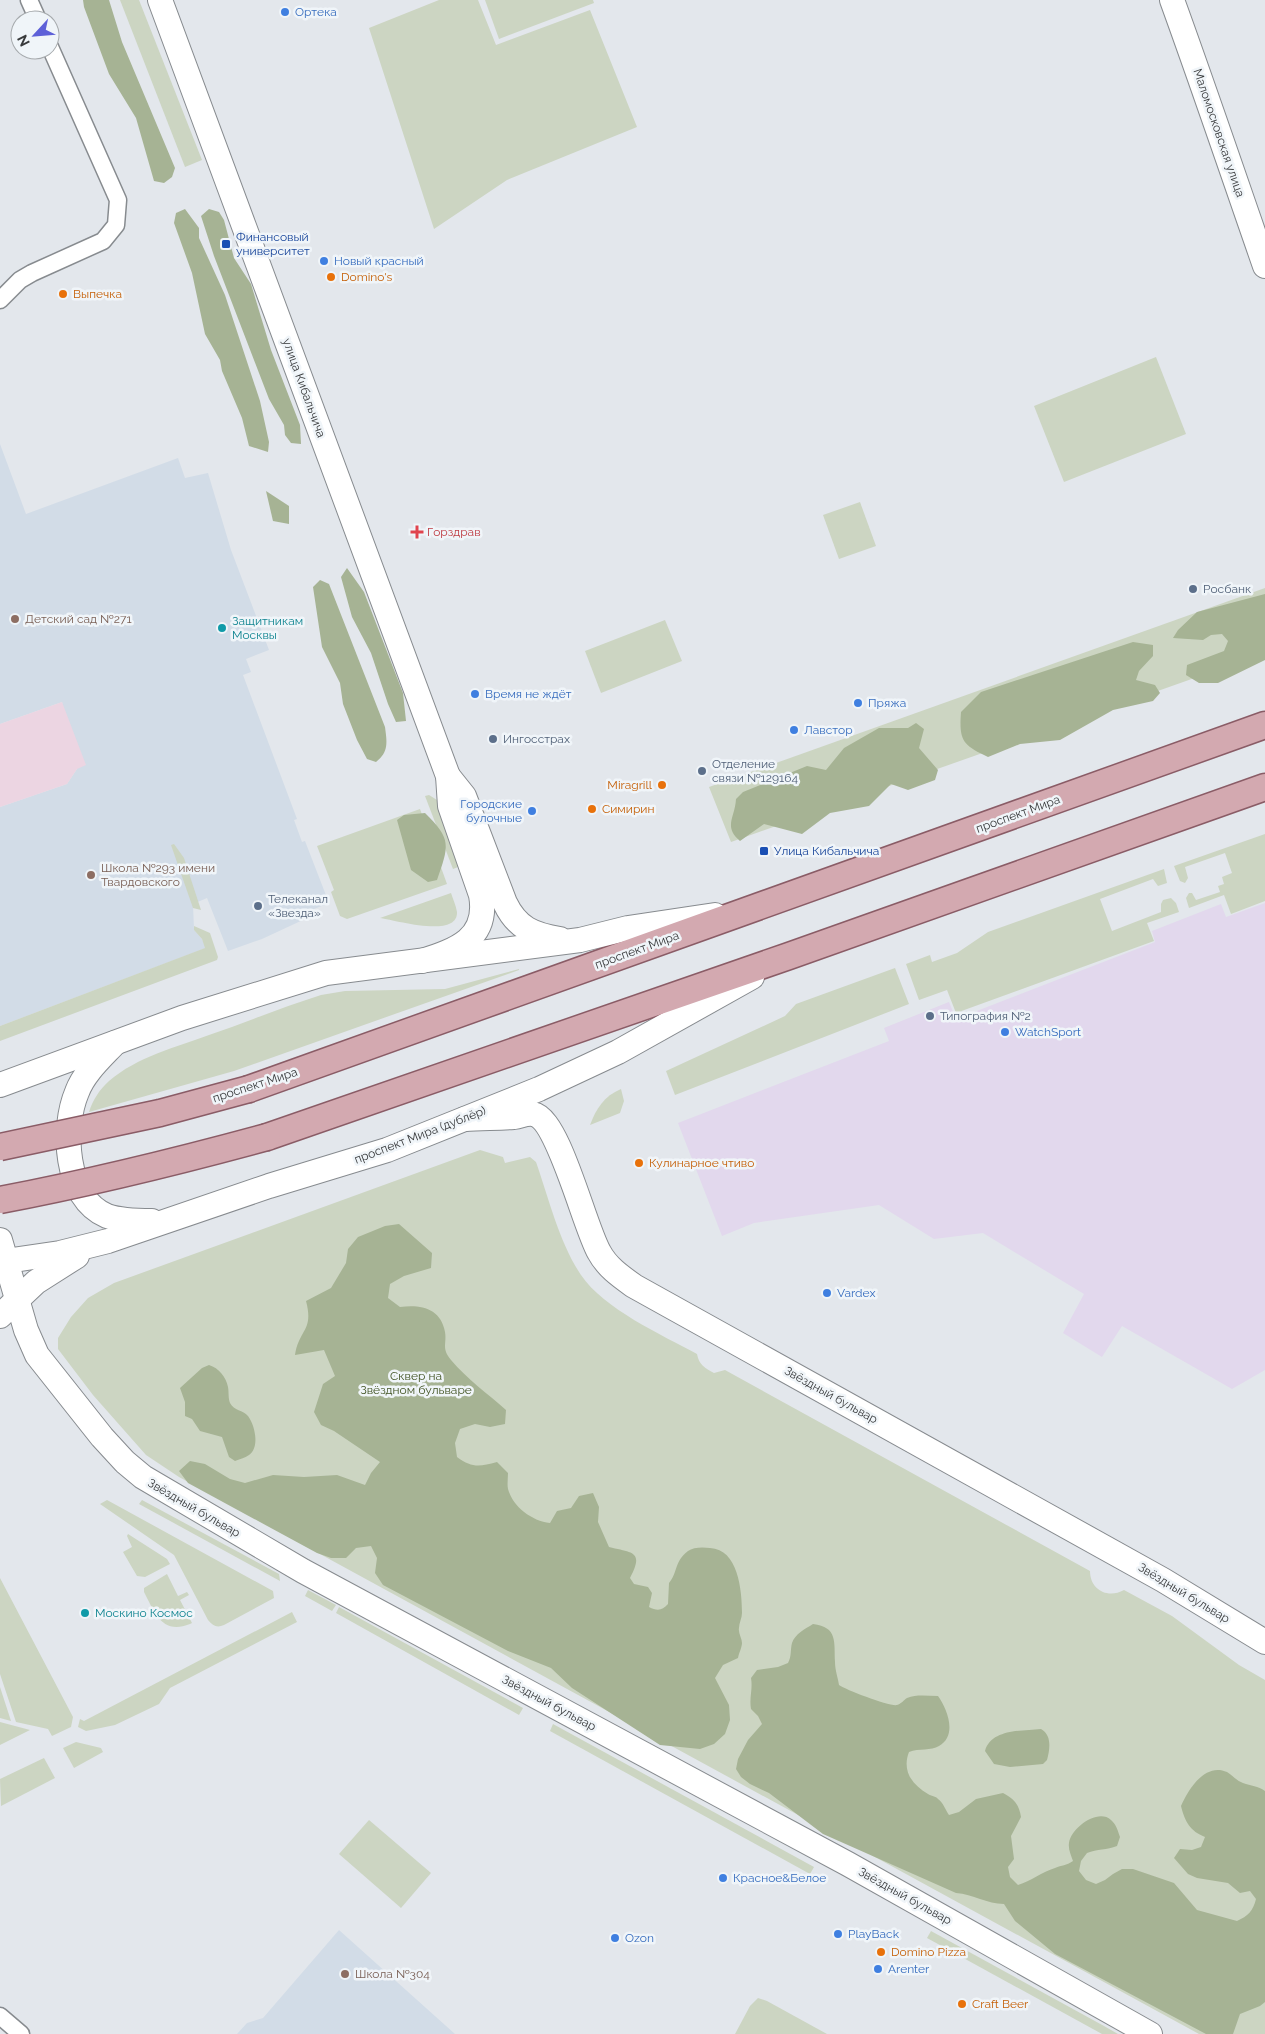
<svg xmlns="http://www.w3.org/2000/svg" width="1265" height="2034" font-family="Raleway,sans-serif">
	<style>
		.built { fill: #d2dce7 }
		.industrial { fill: #e2d8ed }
		.medical { fill: #ecd5e2 }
		.green { fill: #ccd5c2 }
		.forest { fill: #a6b394 }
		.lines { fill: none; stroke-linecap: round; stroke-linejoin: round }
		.street-casing { stroke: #878b8f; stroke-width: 19 }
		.secondary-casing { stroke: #878b8f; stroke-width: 26 }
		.primary-casing { stroke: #8a5c66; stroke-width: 29 }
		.street { stroke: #fff; stroke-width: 16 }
		.secondary { stroke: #fff; stroke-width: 24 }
		.primary { stroke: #d3a9b0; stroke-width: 26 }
		.primary-bridge-casing { stroke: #8a5c66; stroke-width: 29; stroke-linecap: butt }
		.primary-bridge { stroke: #d3a9b0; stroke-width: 26 }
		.shop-dot { fill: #3f7fe0; stroke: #f0f5f9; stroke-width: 2 }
		.transit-dot { fill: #1a4fb4; stroke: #f0f5f9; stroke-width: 2 }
		.food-dot { fill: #e8710a; stroke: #f0f5f9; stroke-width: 2 }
		.health-dot { fill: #e0444e; stroke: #f0f5f9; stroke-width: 2 }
		.service-dot { fill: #5c6f8a; stroke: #f0f5f9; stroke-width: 2 }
		.education-dot { fill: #8d6e63; stroke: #f0f5f9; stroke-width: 2 }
		.culture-dot { fill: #0f9aa8; stroke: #f0f5f9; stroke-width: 2 }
		.labels { text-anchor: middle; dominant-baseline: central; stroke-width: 5; stroke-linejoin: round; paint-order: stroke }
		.shop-label { font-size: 12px; fill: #366cbe; stroke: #f0f5f9; text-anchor: start }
		.street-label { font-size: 12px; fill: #383a3c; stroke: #f0f5f9 }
		.transit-label { font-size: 12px; fill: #164399; stroke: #f0f5f9; text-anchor: start }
		.food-label { font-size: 12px; fill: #c56008; stroke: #f0f5f9; text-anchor: start }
		.health-label { font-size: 12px; fill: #be3a42; stroke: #f0f5f9; text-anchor: start }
		.service-label { font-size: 12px; fill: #4e5e75; stroke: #f0f5f9; text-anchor: start }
		.education-label { font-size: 12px; fill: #785e54; stroke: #f0f5f9; text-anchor: start }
		.culture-label { font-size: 12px; fill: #0d838f; stroke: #f0f5f9; text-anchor: start }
		.park-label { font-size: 12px; fill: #415323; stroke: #f0f5f9 }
	</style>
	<rect width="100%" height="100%" fill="#e3e7ec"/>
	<g class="built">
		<path d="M0,444L26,514L178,458L185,478L208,473L231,550L269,650L246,659L251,672L243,675L297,819L294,820L302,842L305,841L329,903L309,911L310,915L304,917L305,919L262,939L228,951L207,898L193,904L194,930L202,939L206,948L0,1026V807L67,784L77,769L62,702L0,724Z"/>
		<path d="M339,1930L455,2034H237L247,2023L263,2018Z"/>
	</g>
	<path class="industrial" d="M1265,903V1370L1232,1389L1122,1326L1102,1357L1063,1333L1084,1294L983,1233L934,1239L879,1205L754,1223L722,1236L678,1123L889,1041L884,1028L949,1002L956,1019L1155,942L1152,931L1221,904L1226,917Z"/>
	<path class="medical" d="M62,702L86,765L77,769L67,784L0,807V724Z"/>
	<g class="green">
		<path d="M120,0H139L202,160L185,167Z"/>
		<path d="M439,0H478L496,45L590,10L637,127L507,180L434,229L369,28Z"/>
		<path d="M485,0H593L594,3L499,39Z"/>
		<path d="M1156,357L1186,434L1064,482L1034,406Z"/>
		<path d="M860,502L876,546L839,559L823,515Z"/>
		<path d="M1265,588V653L731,842L709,787Z"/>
		<path d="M665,620L682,661L601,693L585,651Z"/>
		<path d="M429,795L437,800L463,865L453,869L425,796Z"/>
		<path d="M420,809L447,884L347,919L340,916L331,892L334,890L317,846Z"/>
		<path d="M1265,834V901L1231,914L1224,895L1189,908L1186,898L1189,893H1192L1196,900L1220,892L1218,886L1224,884L1222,877L1232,873L1225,853L1185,867L1188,878L1185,883L1180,881L1174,866Z"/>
		<path d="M174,844L184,858L201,910L193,908L171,845Z"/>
		<path d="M1164,869L1167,883L1158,886L1153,879L1100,899L1112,931L1161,912V904L1163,900L1171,898L1176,903L1179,912L1147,923L1154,941L956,1013L947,990L919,1000L906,964L930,955L932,962L957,953L988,932Z"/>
		<path d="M451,893C453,899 456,906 457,912C458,939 395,920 380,918Z"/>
		<path d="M194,926L210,933L218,957L217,960L0,1041V1026L205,948L202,939L194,930Z"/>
		<path d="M895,968L909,1004L675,1095L666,1071L785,1016L796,1004Z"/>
		<path d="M519,969V970L234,1071L89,1112C93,1100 99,1090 109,1081C137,1057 176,1047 209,1035C247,1022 283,1007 321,995L345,991L445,989Z"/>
		<path d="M621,1089L624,1101L620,1113L590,1125C596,1109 604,1096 621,1089Z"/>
		<path d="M480,1150L503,1157L505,1163L530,1157L536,1162C549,1199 559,1242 581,1275C604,1309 662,1335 697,1354C699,1365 705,1368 714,1373L725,1370L1090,1571C1090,1590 1108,1599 1124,1590L1172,1616L1239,1665L1265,1680V2034H1199L179,1477L146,1455L93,1395L58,1349V1338L71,1317L88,1298L114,1283Z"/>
		<path d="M107,1500L273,1591L274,1598L224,1625C217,1628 213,1626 208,1620L174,1555L100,1504Z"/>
		<path d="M142,1500L279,1574L280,1581L139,1504Z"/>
		<path d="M128,1534L167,1559L170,1564L145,1577L137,1576L123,1552L132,1547L127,1536Z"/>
		<path d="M167,1574L178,1596L187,1592L189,1595L180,1600L192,1623L190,1624C162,1635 155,1613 144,1592V1588Z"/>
		<path d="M0,1578L73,1717L71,1727L52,1736L48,1729L16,1722L0,1674Z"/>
		<path d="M308,1590L336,1605L332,1611L305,1596Z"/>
		<path d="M339,1607L523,1708L519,1715L336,1613Z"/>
		<path d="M292,1612L297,1622L170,1688L159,1704L115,1725L86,1731L78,1727L80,1719L84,1721Z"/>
		<path d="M0,1687L11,1721L0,1718Z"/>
		<path d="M0,1722L30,1730L0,1745Z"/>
		<path d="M553,1724L814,1867L810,1874L550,1731Z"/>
		<path d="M76,1742L101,1748L103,1752L74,1768L63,1748Z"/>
		<path d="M44,1758L55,1778L1,1806L0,1779Z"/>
		<path d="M369,1820L431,1873L401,1908L339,1854Z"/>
		<path d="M931,1931L1104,2026L1118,2034H1102L927,1938Z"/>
		<path d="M758,1998L767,2001L827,2034H735L750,2006Z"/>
	</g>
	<g class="forest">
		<path d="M83,0H109L122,42L175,168L172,177L164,183L154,181L136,118L109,74L84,7Z"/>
		<path d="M185,209L199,228V238L225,295L260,401L269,442L268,452L249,446L242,418L222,371L220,360L205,334L192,273L174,223L176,213Z"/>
		<path d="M209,209L219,212L224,220L234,258L251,284L271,350L300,425L301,444L291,443L285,435L284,425L269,399L214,256L201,216Z"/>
		<path d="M266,491L289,506V524L273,521Z"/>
		<path d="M347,568L364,592L403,693L406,721L396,722L388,704L371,653L352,617L341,577Z"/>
		<path d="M320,580L329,584L385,727C387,742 389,752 376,762L367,759L357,740L343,704L340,683L322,647L313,587Z"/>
		<path d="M1265,594V660L1218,683H1199L1186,675L1187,665L1224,651L1228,641L1222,634L1211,635L1203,640L1173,638L1178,630L1197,612Z"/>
		<path d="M1133,642L1153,645V656L1139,671L1136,680L1155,685L1160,693L1153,701L1113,710L1060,740L1020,744L988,757C962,745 959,740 961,712L981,692Z"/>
		<path d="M916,723L924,729L919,748L938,770L935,780L908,790L891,784L869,806L830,813L802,834L764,824L740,841C723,826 735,818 736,799L743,792L807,766L826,770L844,748L879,728H908Z"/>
		<path d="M425,813C452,839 449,846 437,880L428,882L411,870L397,820L404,815Z"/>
		<path d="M399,1224L432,1253L431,1268L404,1276L390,1284L388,1298L400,1307C420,1304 441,1308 445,1332C447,1344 441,1348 451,1360C467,1379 488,1394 506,1410L505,1424L490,1427L475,1424L460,1429L455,1443L457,1457C472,1468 479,1467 497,1462L508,1473C508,1478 507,1484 508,1489C513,1507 532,1521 550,1523L557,1511L571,1508L579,1496L593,1493L599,1507L598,1522L609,1547C633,1553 644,1551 630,1578L634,1584L648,1587L652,1593L649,1607C657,1611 662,1611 668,1604L669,1583C678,1572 674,1562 688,1551C693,1547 703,1547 710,1548C738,1549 742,1590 742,1613C742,1618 739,1623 739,1628C738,1633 742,1638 742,1643C742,1647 739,1653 738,1658L723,1665L715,1678L729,1705L730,1720L725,1734L714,1744L700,1749L660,1745L572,1688L551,1668L508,1651L383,1585L375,1573L377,1558L371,1546L356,1548L346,1558H331L317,1553L188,1483L179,1471L190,1461L205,1464L230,1479L245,1483L273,1475L304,1477L337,1475L365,1485L371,1473L380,1462L334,1431L321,1425L314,1412L323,1384L335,1376L324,1350L295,1355C299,1329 314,1331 306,1301L331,1288L346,1263L348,1249L358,1237L385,1226Z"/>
		<path d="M209,1365C219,1368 226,1377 228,1387C229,1392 228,1398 230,1403C234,1411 243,1410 248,1416C255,1425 260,1448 249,1455C245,1458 239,1459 235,1461L229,1457L222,1437L200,1431L192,1419L185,1416V1402L180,1388L202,1368Z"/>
		<path d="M813,1624C838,1627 834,1642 835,1662C835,1670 838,1678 839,1685C846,1690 891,1707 897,1705C901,1704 904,1700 907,1698C917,1694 927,1696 938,1696C947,1709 958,1735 939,1746C931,1751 919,1748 909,1752C902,1770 911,1784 928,1794C931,1796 936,1796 938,1799C943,1802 946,1811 949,1815L959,1812L976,1799L1003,1793C1014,1799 1019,1804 1021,1817L1011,1836L1014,1859L1008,1867L1010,1877L1018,1885C1031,1881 1042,1872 1055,1868C1062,1865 1066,1866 1073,1861C1071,1855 1068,1849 1069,1843C1071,1828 1098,1808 1111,1820C1116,1824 1118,1831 1120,1837L1117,1846C1107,1850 1097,1849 1087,1853L1081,1861L1079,1871L1086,1880L1096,1884L1105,1880L1113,1874L1122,1869H1133L1174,1883L1197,1910L1237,1921C1248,1916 1253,1911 1256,1899L1250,1891L1240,1893L1228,1883L1197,1878L1188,1874L1174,1858L1180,1849L1192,1850L1201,1847L1205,1837C1190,1831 1185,1822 1181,1806C1188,1790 1205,1762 1227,1772C1232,1775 1237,1781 1243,1783C1251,1786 1258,1786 1265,1791V2002L1260,2006L1240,2014L1233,2034H1206L1055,1954L1015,1921L1004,1904C987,1904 973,1894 956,1893L823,1834L769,1793L750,1784L741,1777L736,1769L738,1759L748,1740L762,1724L758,1716L751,1709C749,1698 753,1689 751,1678L757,1670L778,1667L788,1663C792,1655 790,1651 792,1643C795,1634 805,1629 813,1624Z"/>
		<path d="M1041,1729C1052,1735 1050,1749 1047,1760L1043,1764L1010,1767L994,1764L985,1751C991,1729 1022,1731 1041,1729Z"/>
	</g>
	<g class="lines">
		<defs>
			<g id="street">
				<path d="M29,0L38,20"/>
				<path d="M0,300L20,280L32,273L103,241L116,225L118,200L50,47"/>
				<path d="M0,2016L21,2034"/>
			</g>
			<g id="secondary">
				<path d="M160,0L448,776L450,806L481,895C489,939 456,950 422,961"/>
				<path d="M1172,0C1204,88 1234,177 1265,266"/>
				<path d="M448,776L464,796L505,903C517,928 533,935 560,939"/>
				<path d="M115,1043C101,1058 84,1073 77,1092C62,1127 64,1198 107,1216C121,1221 138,1221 152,1221"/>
				<path d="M0,1085L182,1018L326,973L580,940L628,928L715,915"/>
				<path d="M465,1119C481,1118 498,1118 514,1117C521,1116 526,1113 533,1114C559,1119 584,1226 599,1252C607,1267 620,1276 634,1286L1163,1580L1265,1642"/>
				<path d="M0,1240L26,1330L37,1355L102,1437L125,1462L143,1477L303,1571L848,1864L1150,2034"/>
				<path d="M0,1262L60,1253L108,1241L269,1186L387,1150L539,1089L618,1052L752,977"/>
				<path d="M0,1316L36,1282L77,1256"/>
			</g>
			<g id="primary">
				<path d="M249,1089L1265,725"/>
				<path d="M267,1137L789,956L1265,787"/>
			</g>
		</defs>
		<use href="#street" class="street-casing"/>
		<use href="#secondary" class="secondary-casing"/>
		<use href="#primary" class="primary-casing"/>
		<use href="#street" class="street"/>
		<use href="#secondary" class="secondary"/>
		<use href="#primary" class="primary"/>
		<defs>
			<g id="primary-bridge">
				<path d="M0,1147L160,1113L249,1089"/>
				<path d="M0,1200C90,1183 179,1161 267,1137"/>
			</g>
		</defs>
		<use href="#primary-bridge" class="primary-bridge-casing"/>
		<use href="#primary-bridge" class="primary-bridge"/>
	</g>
	<g class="shop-dot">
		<circle cx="285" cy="12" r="5"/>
		<circle cx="324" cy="261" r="5"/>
		<circle cx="475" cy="694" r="5"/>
		<circle cx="858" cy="703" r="5"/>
		<circle cx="794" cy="730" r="5"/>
		<circle cx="532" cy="811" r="5"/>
		<circle cx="1005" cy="1032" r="5"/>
		<circle cx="827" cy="1293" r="5"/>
		<circle cx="723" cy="1878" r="5"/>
		<circle cx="838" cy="1934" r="5"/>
		<circle cx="615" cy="1938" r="5"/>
		<circle cx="878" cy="1969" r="5"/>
	</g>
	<g class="transit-dot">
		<rect x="221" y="239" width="10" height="10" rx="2.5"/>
		<rect x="759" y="846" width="10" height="10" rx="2.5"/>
	</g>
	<g class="food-dot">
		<circle cx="331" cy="277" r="5"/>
		<circle cx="63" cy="294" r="5"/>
		<circle cx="662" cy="785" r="5"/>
		<circle cx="592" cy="809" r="5"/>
		<circle cx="639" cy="1163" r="5"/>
		<circle cx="881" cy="1952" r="5"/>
		<circle cx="962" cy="2004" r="5"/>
	</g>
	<path class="health-dot" d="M414.5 524.5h5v5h5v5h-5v5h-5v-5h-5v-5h5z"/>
	<g class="service-dot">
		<circle cx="1193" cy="589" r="5"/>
		<circle cx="493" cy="739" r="5"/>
		<circle cx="702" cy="771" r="5"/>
		<circle cx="258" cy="906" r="5"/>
		<circle cx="930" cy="1016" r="5"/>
	</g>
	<g class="education-dot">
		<circle cx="15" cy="619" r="5"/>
		<circle cx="91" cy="875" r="5"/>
		<circle cx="345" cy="1974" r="5"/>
	</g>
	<g class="culture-dot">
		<circle cx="222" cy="628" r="5"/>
		<circle cx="85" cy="1613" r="5"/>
	</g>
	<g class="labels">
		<g class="shop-label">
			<text x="295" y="12">Ортека</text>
			<text x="334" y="261">Новый красный</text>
			<text x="485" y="694">Время не ждёт</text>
			<text x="868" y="703">Пряжа</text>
			<text x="804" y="730">Лавстор</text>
			<text x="522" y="804" text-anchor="end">Городские<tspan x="522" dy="14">булочные</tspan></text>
			<text x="1015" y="1032">WatchSport</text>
			<text x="837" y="1293">Vardex</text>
			<text x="733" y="1878">Красное&amp;Белое</text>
			<text x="848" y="1934">PlayBack</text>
			<text x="625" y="1938">Ozon</text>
			<text x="888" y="1969">Arenter</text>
		</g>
		<g class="street-label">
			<text transform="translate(1219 133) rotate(71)">Маломосковская улица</text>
			<text transform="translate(304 388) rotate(70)">улица Кибальчича</text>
			<text transform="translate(1018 814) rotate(-20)">проспект Мира</text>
			<text transform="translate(637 950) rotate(-20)">проспект Мира</text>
			<text transform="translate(255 1085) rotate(-18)">проспект Мира</text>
			<text transform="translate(420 1135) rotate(-21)">проспект Мира (дублёр)</text>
			<text transform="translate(831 1395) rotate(29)">Звёздный бульвар</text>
			<text transform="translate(194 1508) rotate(30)">Звёздный бульвар</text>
			<text transform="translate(1184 1593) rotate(31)">Звёздный бульвар</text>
			<text transform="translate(549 1703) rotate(28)">Звёздный бульвар</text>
			<text transform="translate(905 1896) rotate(29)">Звёздный бульвар</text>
		</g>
		<g class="transit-label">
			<text x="236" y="237">Финансовый<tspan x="236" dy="14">университет</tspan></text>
			<text x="774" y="851">Улица Кибальчича</text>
		</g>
		<g class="food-label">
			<text x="341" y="277">Domino's</text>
			<text x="73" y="294">Выпечка</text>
			<text x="652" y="785" text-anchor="end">Miragrill</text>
			<text x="602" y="809">Симирин</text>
			<text x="649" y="1163">Кулинарное чтиво</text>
			<text x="891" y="1952">Domino Pizza</text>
			<text x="972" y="2004">Craft Beer</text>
		</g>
		<g class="health-label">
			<text x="427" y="532">Горздрав</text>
		</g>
		<g class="service-label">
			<text x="1203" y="589">Росбанк</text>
			<text x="503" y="739">Ингосстрах</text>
			<text x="712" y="764">Отделение<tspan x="712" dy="14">связи №129164</tspan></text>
			<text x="268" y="899">Телеканал<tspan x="268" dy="14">«Звезда»</tspan></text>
			<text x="940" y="1016">Типография №2</text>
		</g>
		<g class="education-label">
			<text x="25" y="619">Детский сад №271</text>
			<text x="101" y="868">Школа №293 имени<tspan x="101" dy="14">Твардовского</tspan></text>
			<text x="355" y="1974">Школа №304</text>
		</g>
		<g class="culture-label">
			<text x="232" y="621">Защитникам<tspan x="232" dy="14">Москвы</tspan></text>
			<text x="95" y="1613">Москино Космос</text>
		</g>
		<g class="park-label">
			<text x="416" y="1376">Сквер на<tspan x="416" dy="14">Звёздном бульваре</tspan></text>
		</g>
	</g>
	<g transform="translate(35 35) rotate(244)"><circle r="24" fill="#f0f5f9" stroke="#a6aaad"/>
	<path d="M0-4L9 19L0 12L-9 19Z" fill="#5d60d8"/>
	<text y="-8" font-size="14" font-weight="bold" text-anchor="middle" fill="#383a3c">N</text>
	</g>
</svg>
